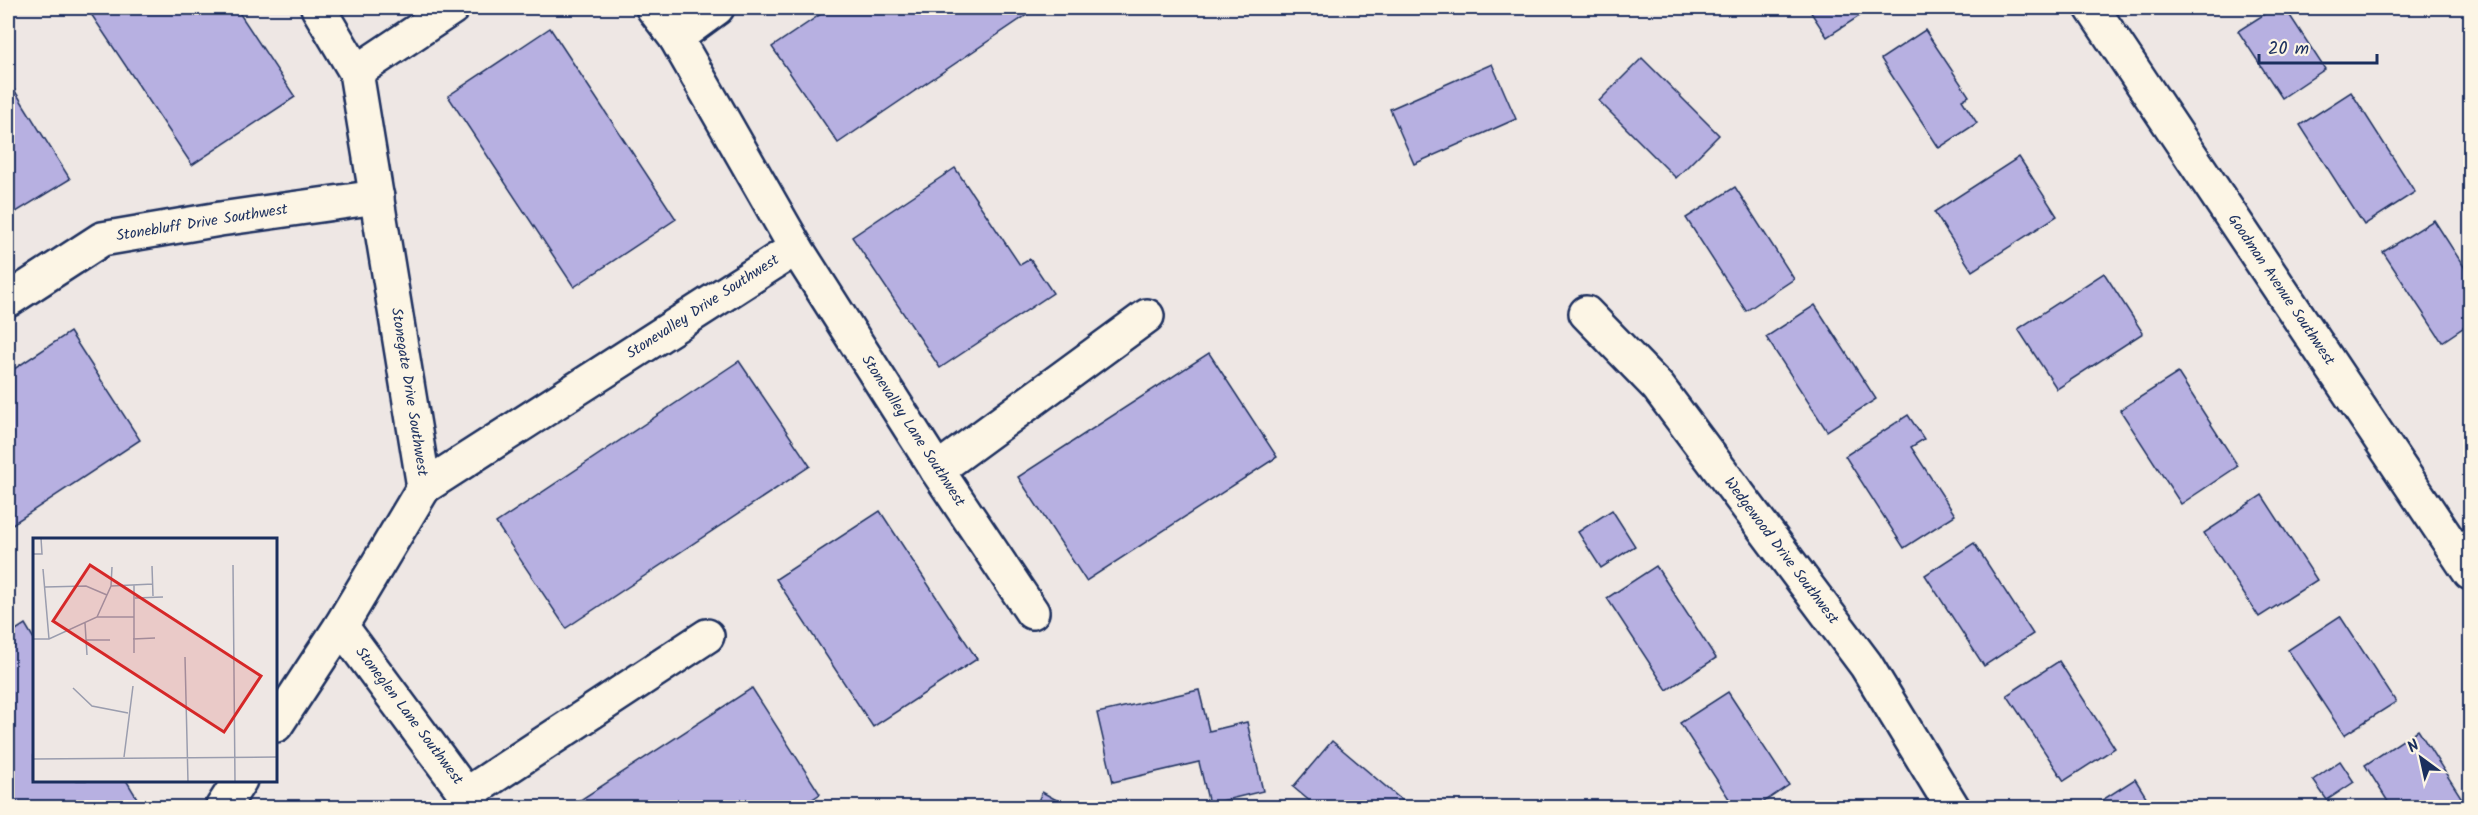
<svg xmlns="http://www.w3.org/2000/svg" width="2478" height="815" font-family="Kalam,sans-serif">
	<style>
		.building { fill: #b7b0e1; stroke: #1b2f5e; stroke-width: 1.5 }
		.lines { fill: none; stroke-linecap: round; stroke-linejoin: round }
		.minor-casing { stroke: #1b2f5e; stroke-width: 38 }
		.minor { stroke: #fcf5e5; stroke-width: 33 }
		.labels { text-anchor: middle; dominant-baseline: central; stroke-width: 6; stroke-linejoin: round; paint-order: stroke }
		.street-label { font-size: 15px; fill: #1b2f5e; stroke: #fcf5e5 }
		.inset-road { fill: none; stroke: #9a9dae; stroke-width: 1.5 }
		.view { fill: #d62828; fill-opacity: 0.15; stroke: #d62828; stroke-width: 3 }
		.inset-edge { fill: none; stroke: #1b2f5e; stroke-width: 3 }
	</style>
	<rect width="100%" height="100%" fill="#eee7e4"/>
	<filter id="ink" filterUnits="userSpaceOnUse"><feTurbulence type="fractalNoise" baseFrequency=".0167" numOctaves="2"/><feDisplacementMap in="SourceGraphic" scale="12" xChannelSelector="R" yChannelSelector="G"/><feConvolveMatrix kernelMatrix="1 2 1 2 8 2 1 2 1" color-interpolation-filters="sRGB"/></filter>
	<g filter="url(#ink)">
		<g class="building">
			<path d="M87,8H236L295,97L192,165Z"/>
			<path d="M830,8H1037L838,143L772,47Z"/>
			<path d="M1808,8H1872L1827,37Z"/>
			<path d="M2274,8H2285L2325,69L2282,98L2238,31Z"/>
			<path d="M550,28L676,219L574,287L448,96Z"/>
			<path d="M1925,30L1969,96L1962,100L1977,123L1939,148L1881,59Z"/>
			<path d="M1642,58L1719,135L1676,178L1599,101Z"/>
			<path d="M1492,64L1516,119L1414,164L1390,109Z"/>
			<path d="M8,80L70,179L8,217Z"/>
			<path d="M2351,92L2415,192L2364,225L2300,125Z"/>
			<path d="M2019,157L2057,216L1972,271L1934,212Z"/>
			<path d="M955,168L1020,265L1030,259L1053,293L940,368L852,237Z"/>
			<path d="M1735,187L1794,279L1746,311L1686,218Z"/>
			<path d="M2434,220L2470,276V323L2442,342L2383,252Z"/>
			<path d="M2104,273L2143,333L2057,389L2018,329Z"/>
			<path d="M1815,305L1876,399L1827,431L1766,337Z"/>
			<path d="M70,332L140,440L8,527V373Z"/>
			<path d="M1209,353L1277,457L1086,581L1018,477Z"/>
			<path d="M739,361L810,466L566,628L496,523Z"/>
			<path d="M2178,373L2238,466L2181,504L2120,410Z"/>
			<path d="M1908,415L1924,439L1911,447L1955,515L1904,548L1845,456Z"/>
			<path d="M2262,495L2317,580L2259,617L2204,533Z"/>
			<path d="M1612,510L1635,546L1601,568L1578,532Z"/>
			<path d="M880,511L977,659L873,727L776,579Z"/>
			<path d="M1974,543L2033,634L1984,666L1925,575Z"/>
			<path d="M1656,566L1716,658L1667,690L1607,598Z"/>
			<path d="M2340,616L2396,702L2344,735L2288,650Z"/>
			<path d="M25,624L34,639V780H126L143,808H8V635Z"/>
			<path d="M2059,661L2115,748L2064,781L2007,695Z"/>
			<path d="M752,688L820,794L799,808H568Z"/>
			<path d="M1199,690L1209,731L1247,722L1263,791L1209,804L1199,762L1113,782L1097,713Z"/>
			<path d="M1728,692L1789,785L1755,808H1735L1680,723Z"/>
			<path d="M2418,730L2468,808H2392L2365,765Z"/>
			<path d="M1332,741L1411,808H1318L1293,787Z"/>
			<path d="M2340,761L2354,782L2327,800L2313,780Z"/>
			<path d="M2135,779L2153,808H2090Z"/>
			<path d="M1042,792L1071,808H1035Z"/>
			<path d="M388,801L393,808H379Z"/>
		</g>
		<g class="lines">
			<defs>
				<g id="minor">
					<path d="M653,8L676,38L796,248L937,470L1032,612"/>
					<path d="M2092,8L2470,573"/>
					<path d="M676,38L717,8"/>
					<path d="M356,72L452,8"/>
					<path d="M8,300L102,239L220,219L377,197"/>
					<path d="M1586,313L1658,387L1866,665L1953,808"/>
					<path d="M937,470L1147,316"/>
					<path d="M424,487L796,248"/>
					<path d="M341,626L476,808"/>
					<path d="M276,725L341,626L424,487L356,72L318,8"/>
					<path d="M467,794L707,636"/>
					<path d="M222,808L240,780"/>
				</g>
			</defs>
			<use href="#minor" class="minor-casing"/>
			<use href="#minor" class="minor"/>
		</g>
	</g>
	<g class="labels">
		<g class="street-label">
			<text transform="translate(202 223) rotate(-9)">Stonebluff Drive Southwest</text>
			<text transform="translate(2281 290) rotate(56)">Goodman Avenue Southwest</text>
			<text transform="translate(703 307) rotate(-33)">Stonevalley Drive Southwest</text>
			<text transform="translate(409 392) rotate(81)">Stonegate Drive Southwest</text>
			<text transform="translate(913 431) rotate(57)">Stonevalley Lane Southwest</text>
			<text transform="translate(1781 551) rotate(53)">Wedgewood Drive Southwest</text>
			<text transform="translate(409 716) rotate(53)">Stoneglen Lane Southwest</text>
		</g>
	</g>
	<g transform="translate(33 538)">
		<rect width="244" height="244" fill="#eee7e4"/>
		<path class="inset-road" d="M0,16H9L8,0M200,27L202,244M119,28L120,58M10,31L16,101M78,48L120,46M12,49L53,48L74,57M102,60L130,59M64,79H101M52,85L54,117M0,101H16L64,79L78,48L79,29M100,101L122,100M53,102H77M101,115V47M152,119L155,244M40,150L59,168L95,175M91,219L100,148M0,221L245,219"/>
		<path class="view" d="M57,27L228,138L191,194L20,83Z"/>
		<rect width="244" height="244" class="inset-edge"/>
	</g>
	<rect width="2478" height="815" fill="none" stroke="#fcf5e5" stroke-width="30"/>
	<rect x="15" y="15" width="2448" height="785" fill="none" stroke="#1b2f5e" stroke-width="2" filter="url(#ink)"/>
	<g transform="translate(2421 758) rotate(327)" stroke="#fcf5e5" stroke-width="4.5" paint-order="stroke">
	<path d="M0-4.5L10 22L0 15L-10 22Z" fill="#1b2f5e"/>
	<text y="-9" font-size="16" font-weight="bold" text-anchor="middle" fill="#1b2f5e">N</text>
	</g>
	<path d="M2259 54v9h118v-9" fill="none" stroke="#1b2f5e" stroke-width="3"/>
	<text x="2268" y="54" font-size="18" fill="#1b2f5e" stroke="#fcf5e5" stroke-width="4.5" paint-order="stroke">20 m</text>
</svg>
